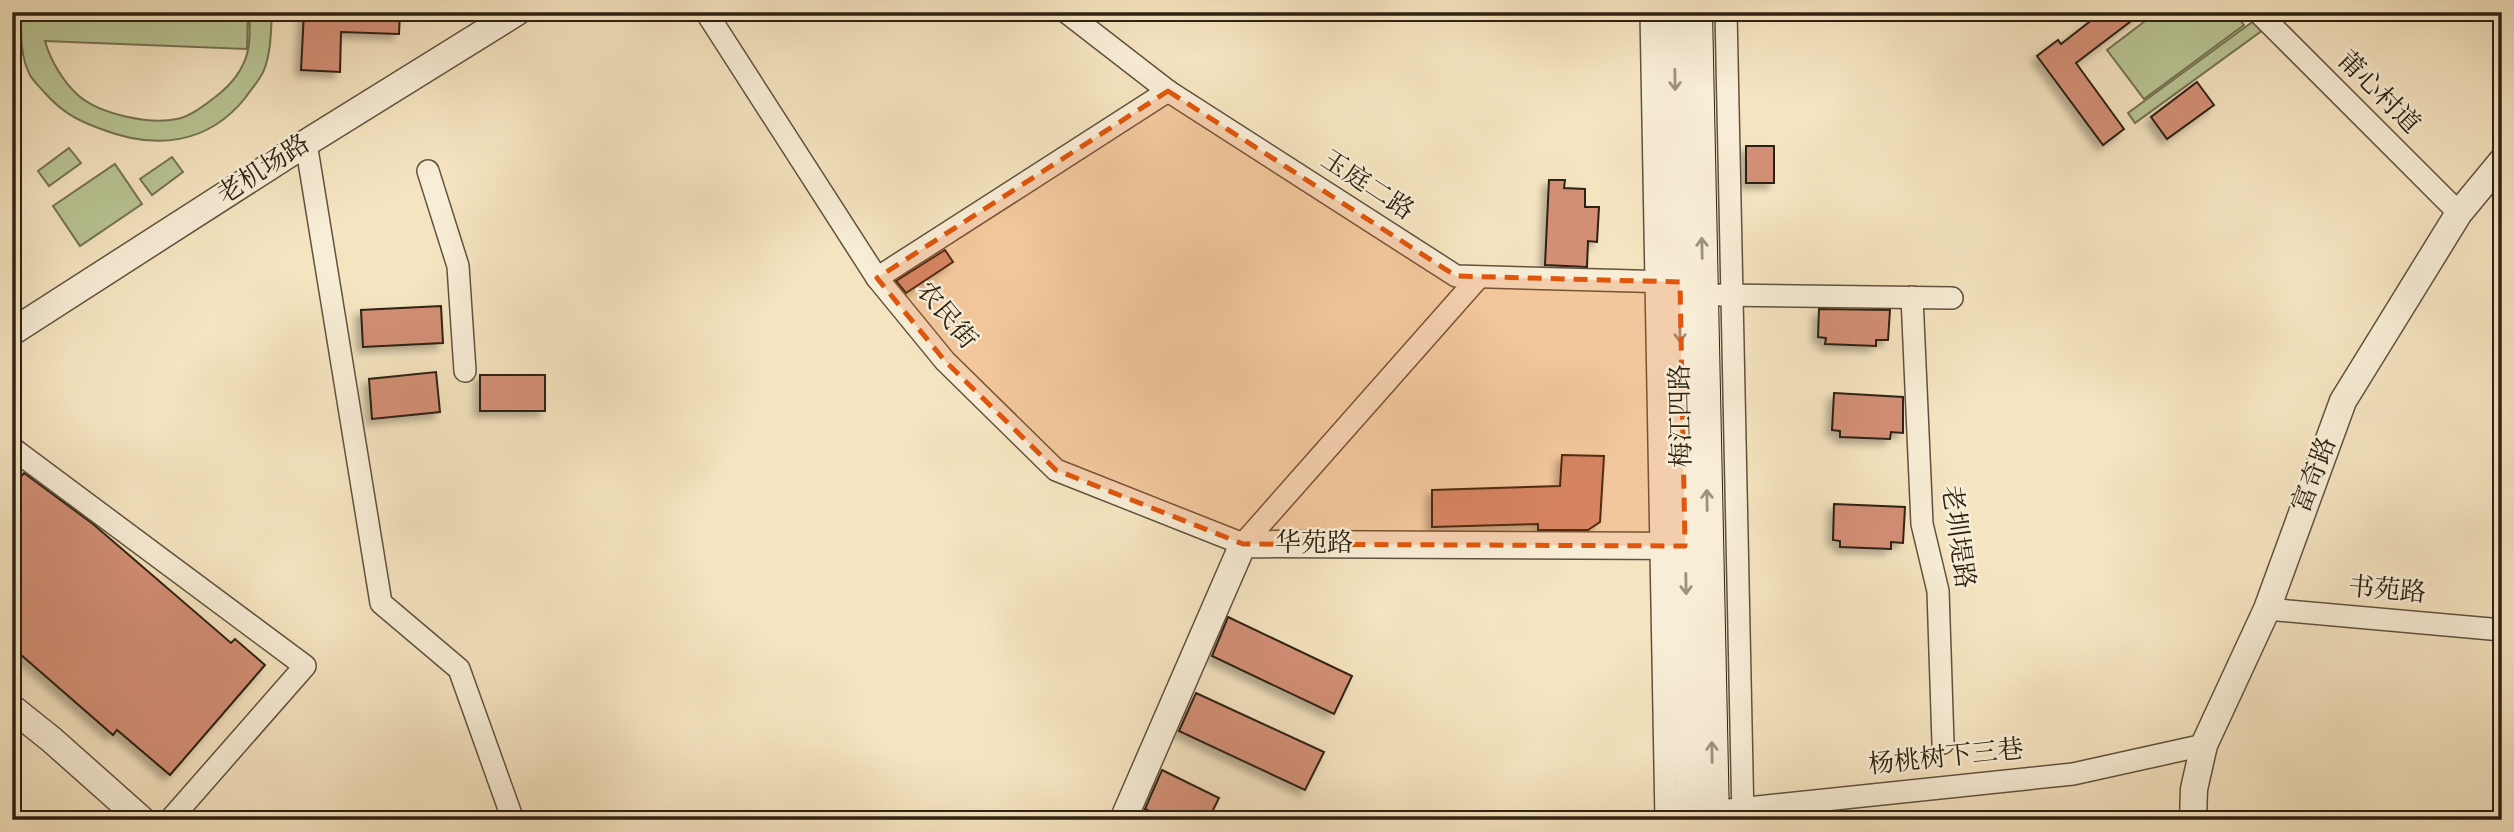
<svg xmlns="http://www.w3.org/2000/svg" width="2514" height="832" font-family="Vollkorn,'Noto Serif SC',serif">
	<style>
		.green { fill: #b9c594; stroke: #747353; stroke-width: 2 }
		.building { fill: #d38f76; stroke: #2e2112; stroke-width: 2; filter: url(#shadow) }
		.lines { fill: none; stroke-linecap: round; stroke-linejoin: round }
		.minor-casing { stroke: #60523e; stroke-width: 24 }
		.tertiary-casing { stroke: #60523e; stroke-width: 29 }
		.secondary-casing { stroke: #2e2112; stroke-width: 32 }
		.minor { stroke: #f8edd6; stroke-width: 21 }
		.tertiary { stroke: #f8edd6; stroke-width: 26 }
		.secondary { stroke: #f8edd6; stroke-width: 30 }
		.oneway { stroke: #9d917e }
		.marked { fill: #df560c; fill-opacity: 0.2; stroke: #df560c; stroke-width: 5; stroke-dasharray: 14 9; stroke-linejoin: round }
		.labels { text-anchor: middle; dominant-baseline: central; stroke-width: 5; stroke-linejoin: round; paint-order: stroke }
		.street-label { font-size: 26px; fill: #2e2112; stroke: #f8edd6 }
	</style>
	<defs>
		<filter id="shadow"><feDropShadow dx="-5.5" dy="5.5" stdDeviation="3.5" flood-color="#0004"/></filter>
	</defs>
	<rect width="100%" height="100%" fill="#f5e4c0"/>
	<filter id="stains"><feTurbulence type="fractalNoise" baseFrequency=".00286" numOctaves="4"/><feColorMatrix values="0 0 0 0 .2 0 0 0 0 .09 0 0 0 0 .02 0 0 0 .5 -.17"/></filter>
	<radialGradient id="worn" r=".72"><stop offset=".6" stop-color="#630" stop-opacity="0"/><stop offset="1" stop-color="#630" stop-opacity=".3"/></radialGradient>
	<g class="green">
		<path d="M21,12H248L247,49L45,41C50,60 64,83 79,96C100,114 150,125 177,119C191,116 203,106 214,98C230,86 244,69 248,50C251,38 249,24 250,12H272C271,31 271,52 264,70C260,80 252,88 246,97C208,145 155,150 101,129C76,120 62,112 44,92C40,87 33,81 30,75C20,57 21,32 21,12Z"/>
		<path d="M2157,12H2234L2244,25L2144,99L2107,50Z"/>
		<path d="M2259,17L2267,27L2135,123L2128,113Z"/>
		<path d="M69,148L81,163L49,186L38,171Z"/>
		<path d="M172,157L183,172L152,195L140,179Z"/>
		<path d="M115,164L142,204L80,246L53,206Z"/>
	</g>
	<g class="building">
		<path d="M304,12H400L399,34L341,32L340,72L301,70Z"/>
		<path d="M2102,12H2143L2076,63L2124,129L2103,145L2037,56L2058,40L2061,44Z"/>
		<path d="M2197,82L2214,105L2167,139L2151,117Z"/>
		<rect x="1746" y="146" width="28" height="37"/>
		<path d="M1549,180H1565L1564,188L1585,189V207H1599L1597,242L1588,241L1587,267L1545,265Z"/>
		<path d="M945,250L953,262L906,293L896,281Z"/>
		<path d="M441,306L443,343L363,347L361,310Z"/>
		<path d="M1819,309L1890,310L1888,340H1876V346L1825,344L1826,338L1818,337Z"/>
		<path d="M436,372L440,412L372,419L369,379Z"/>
		<rect x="480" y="375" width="65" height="36"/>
		<path d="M1834,393L1903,397V433L1891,432L1890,439L1840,437V431L1832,430Z"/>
		<path d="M1562,455L1604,456L1600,522L1588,530H1538V524L1432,527V490L1560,486Z"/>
		<path d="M24,473L93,524L231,643L235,639L265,665L170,775L117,730L113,735L12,647V487Z"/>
		<path d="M1834,504L1905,507L1903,543L1891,542V549L1840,547V541L1833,540Z"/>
		<path d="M1228,617L1352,676L1334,714L1212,656Z"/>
		<path d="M1196,693L1324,752L1305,790L1179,731Z"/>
		<path d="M1162,770L1219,798L1208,820H1168L1145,809Z"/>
	</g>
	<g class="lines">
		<defs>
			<g id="minor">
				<path d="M706,12L877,278L945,361L1056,470L1243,544L1479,277"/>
				<path d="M1066,12L1168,91L1456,276L1671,282"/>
				<path d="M1651,12L1666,820"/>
				<path d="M1726,12L1743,820"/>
				<path d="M2258,12L2459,213"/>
				<path d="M306,143L381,603L459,669L513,820"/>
				<path d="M428,171L458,266L465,371"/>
				<path d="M877,278L1168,91"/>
				<path d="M1720,295L1952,298"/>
				<path d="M1912,297L1922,524L1938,591L1943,743"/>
				<path d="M12,448L305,666L170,820"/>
				<path d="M2267,609L2502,630"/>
				<path d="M1729,810L2073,774L2204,745"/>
			</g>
			<g id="tertiary">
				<path d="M12,332L306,143L517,12"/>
				<path d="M12,708L52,740L142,820"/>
				<path d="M1123,820L1243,544L1685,546"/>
				<path d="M2193,820L2194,789L2204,745L2267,609L2343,401L2459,213L2502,161"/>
			</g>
			<g id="secondary">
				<path d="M1674,12L1691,820"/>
				<path d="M1697,12L1714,820"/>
			</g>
		</defs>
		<use href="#minor" class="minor-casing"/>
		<use href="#tertiary" class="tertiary-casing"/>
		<use href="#secondary" class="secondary-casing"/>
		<use href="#minor" class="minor"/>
		<use href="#tertiary" class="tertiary"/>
		<use href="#secondary" class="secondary"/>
	</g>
	<defs><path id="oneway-shaft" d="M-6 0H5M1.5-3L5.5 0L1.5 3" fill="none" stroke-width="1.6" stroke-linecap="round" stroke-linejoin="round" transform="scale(1.75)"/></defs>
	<g class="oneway">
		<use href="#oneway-shaft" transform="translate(1675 80) rotate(89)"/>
		<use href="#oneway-shaft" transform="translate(1702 248) rotate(-91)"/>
		<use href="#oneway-shaft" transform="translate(1680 332) rotate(89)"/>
		<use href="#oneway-shaft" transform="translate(1707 500) rotate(-91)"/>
		<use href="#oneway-shaft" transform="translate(1686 584) rotate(89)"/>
		<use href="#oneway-shaft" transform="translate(1712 752) rotate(-91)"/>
	</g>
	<path class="marked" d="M1168,91L1456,276L1680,282L1685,546L1243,544L1056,470L945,361L877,278Z"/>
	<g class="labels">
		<g class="street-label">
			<text transform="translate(2378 93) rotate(45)">莆心村道</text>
			<text transform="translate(264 170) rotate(-33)">老机场路</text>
			<text transform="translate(1367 186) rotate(33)">玉庭二路</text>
			<text transform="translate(946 316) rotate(50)">农民街</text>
			<text transform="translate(1682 416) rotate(-91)">梅江四路</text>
			<text transform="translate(2315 475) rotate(-69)">富奇路</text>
			<text transform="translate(1957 537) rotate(82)">老圳堤路</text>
			<text x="1314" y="544">华苑路</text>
			<text transform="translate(2387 591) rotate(5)">书苑路</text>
			<text transform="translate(1946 758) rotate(-6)">杨桃树下三巷</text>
		</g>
	</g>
	<rect width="2514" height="832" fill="none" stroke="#f5e4c0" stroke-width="42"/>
	<rect x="14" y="14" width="2486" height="804" fill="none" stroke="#2e2112" stroke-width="3.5"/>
	<rect x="21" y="21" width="2472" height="790" fill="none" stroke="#2e2112" stroke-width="2"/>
	<rect width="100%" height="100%" filter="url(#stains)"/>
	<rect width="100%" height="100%" fill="url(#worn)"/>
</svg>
